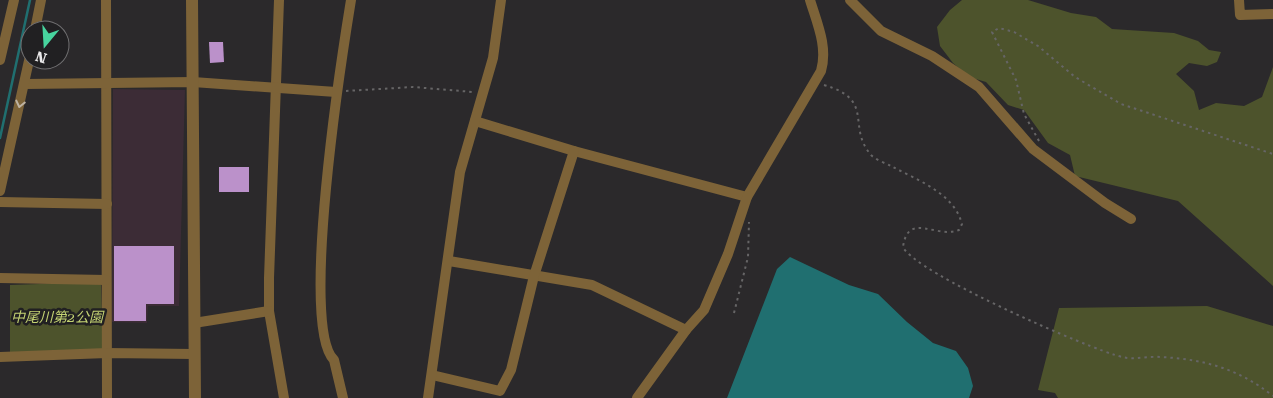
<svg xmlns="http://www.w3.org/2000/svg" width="1273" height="398" font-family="'Roboto Serif','Noto Sans JP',serif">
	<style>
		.commercial { fill: #3c2c36 }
		.green { fill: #4d532c }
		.water { fill: #206f70 }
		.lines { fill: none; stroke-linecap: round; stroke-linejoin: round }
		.stream { stroke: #206f70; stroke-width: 2.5 }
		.building { fill: #bb91ca }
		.path { stroke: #666566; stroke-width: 2; stroke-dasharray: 2.5 4; stroke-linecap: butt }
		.minor { stroke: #7d6338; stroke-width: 10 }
		.tertiary { stroke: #7d6338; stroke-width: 12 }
		.oneway { stroke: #beb3a3 }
		.labels { text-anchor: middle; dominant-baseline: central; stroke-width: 5; stroke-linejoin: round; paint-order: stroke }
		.park-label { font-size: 14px; font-style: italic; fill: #c4d373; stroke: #212022 }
	</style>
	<rect width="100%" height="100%" fill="#2b292b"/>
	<path class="commercial" d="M113,89L185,90L179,306H148L147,323L112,322Z"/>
	<g class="green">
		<path d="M962,0H1028L1071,13L1096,17L1112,29L1174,33L1198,41L1209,50L1221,52L1217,62L1207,66L1189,63L1176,74L1194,91L1199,110L1216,103L1244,106L1262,97L1273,67V286L1178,201L1075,176L1070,155L1048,143L1024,110L1008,105L986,82L969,77L953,63L940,46L937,27L950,10Z"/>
		<path d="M98,282L101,285L103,351L10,352V285Z"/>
		<path d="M1207,306L1273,326V398H1058L1055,393L1038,390L1059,308Z"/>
	</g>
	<path class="water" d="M790,257L849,285L878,294L907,322L933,343L956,351L968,368L973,386L969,398H727L777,269Z"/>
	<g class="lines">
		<path class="stream" d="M0,138L30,0"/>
	</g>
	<g class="building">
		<path d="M209,42H223L224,62L210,63Z"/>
		<rect x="219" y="167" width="30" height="25"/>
		<path d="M114,246H174V304H146V321H114Z"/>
	</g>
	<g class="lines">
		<g class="path">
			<path d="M824,85C876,100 846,126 871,155C876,160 885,163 891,166C917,180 954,193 962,224L959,230C936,239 908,211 903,247C915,273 1089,349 1122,357C1134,360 1148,356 1160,357C1204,359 1239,369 1273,396"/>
			<path d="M346,91L413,87L473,92"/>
			<path d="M1039,141L1024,114L1016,80L992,32L999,28L1014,32L1038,46L1075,77L1121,104L1273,154"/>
			<path d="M734,313L748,257L749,222"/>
		</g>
		<g class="minor">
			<path d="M106,0L107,398"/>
			<path d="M279,0L269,278V311L284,398"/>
			<path d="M850,0L881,31L932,56L979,87L1033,149L1105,203L1131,219"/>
			<path d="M1239,0L1240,15L1273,14"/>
			<path d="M35,30L41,0"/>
			<path d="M0,60L14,0"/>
			<path d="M25,84L193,82L336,92"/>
			<path d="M475,121L574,151L747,197"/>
			<path d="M0,191L30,56"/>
			<path d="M0,202L107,204"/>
			<path d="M449,261L592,285L686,330"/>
			<path d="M0,278L106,280"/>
			<path d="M194,323L269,311"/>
			<path d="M0,357L107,353L194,354"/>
			<path d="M432,375L500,391L511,370L534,276L574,151"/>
			<path d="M343,398L334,360C299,327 342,55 351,0"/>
			<path d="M428,398L460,172L493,58L501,0"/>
			<path d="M637,398L686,330L704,310L728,254L747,197L821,71C828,47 817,23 810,0"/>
		</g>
		<path class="tertiary" d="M192,0L195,398"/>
	</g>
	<defs><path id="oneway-chevron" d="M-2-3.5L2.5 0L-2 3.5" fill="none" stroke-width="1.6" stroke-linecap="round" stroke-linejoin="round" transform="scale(1.25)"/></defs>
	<use class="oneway" href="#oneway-chevron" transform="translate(20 104) rotate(103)"/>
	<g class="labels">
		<g class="park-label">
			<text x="57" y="317">中尾川第2公園</text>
		</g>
	</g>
	<g transform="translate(45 45) rotate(198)"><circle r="24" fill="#212022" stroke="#717072"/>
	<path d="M0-4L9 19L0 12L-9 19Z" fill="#47d49e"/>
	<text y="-8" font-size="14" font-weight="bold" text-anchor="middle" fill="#eae9ea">N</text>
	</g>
</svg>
